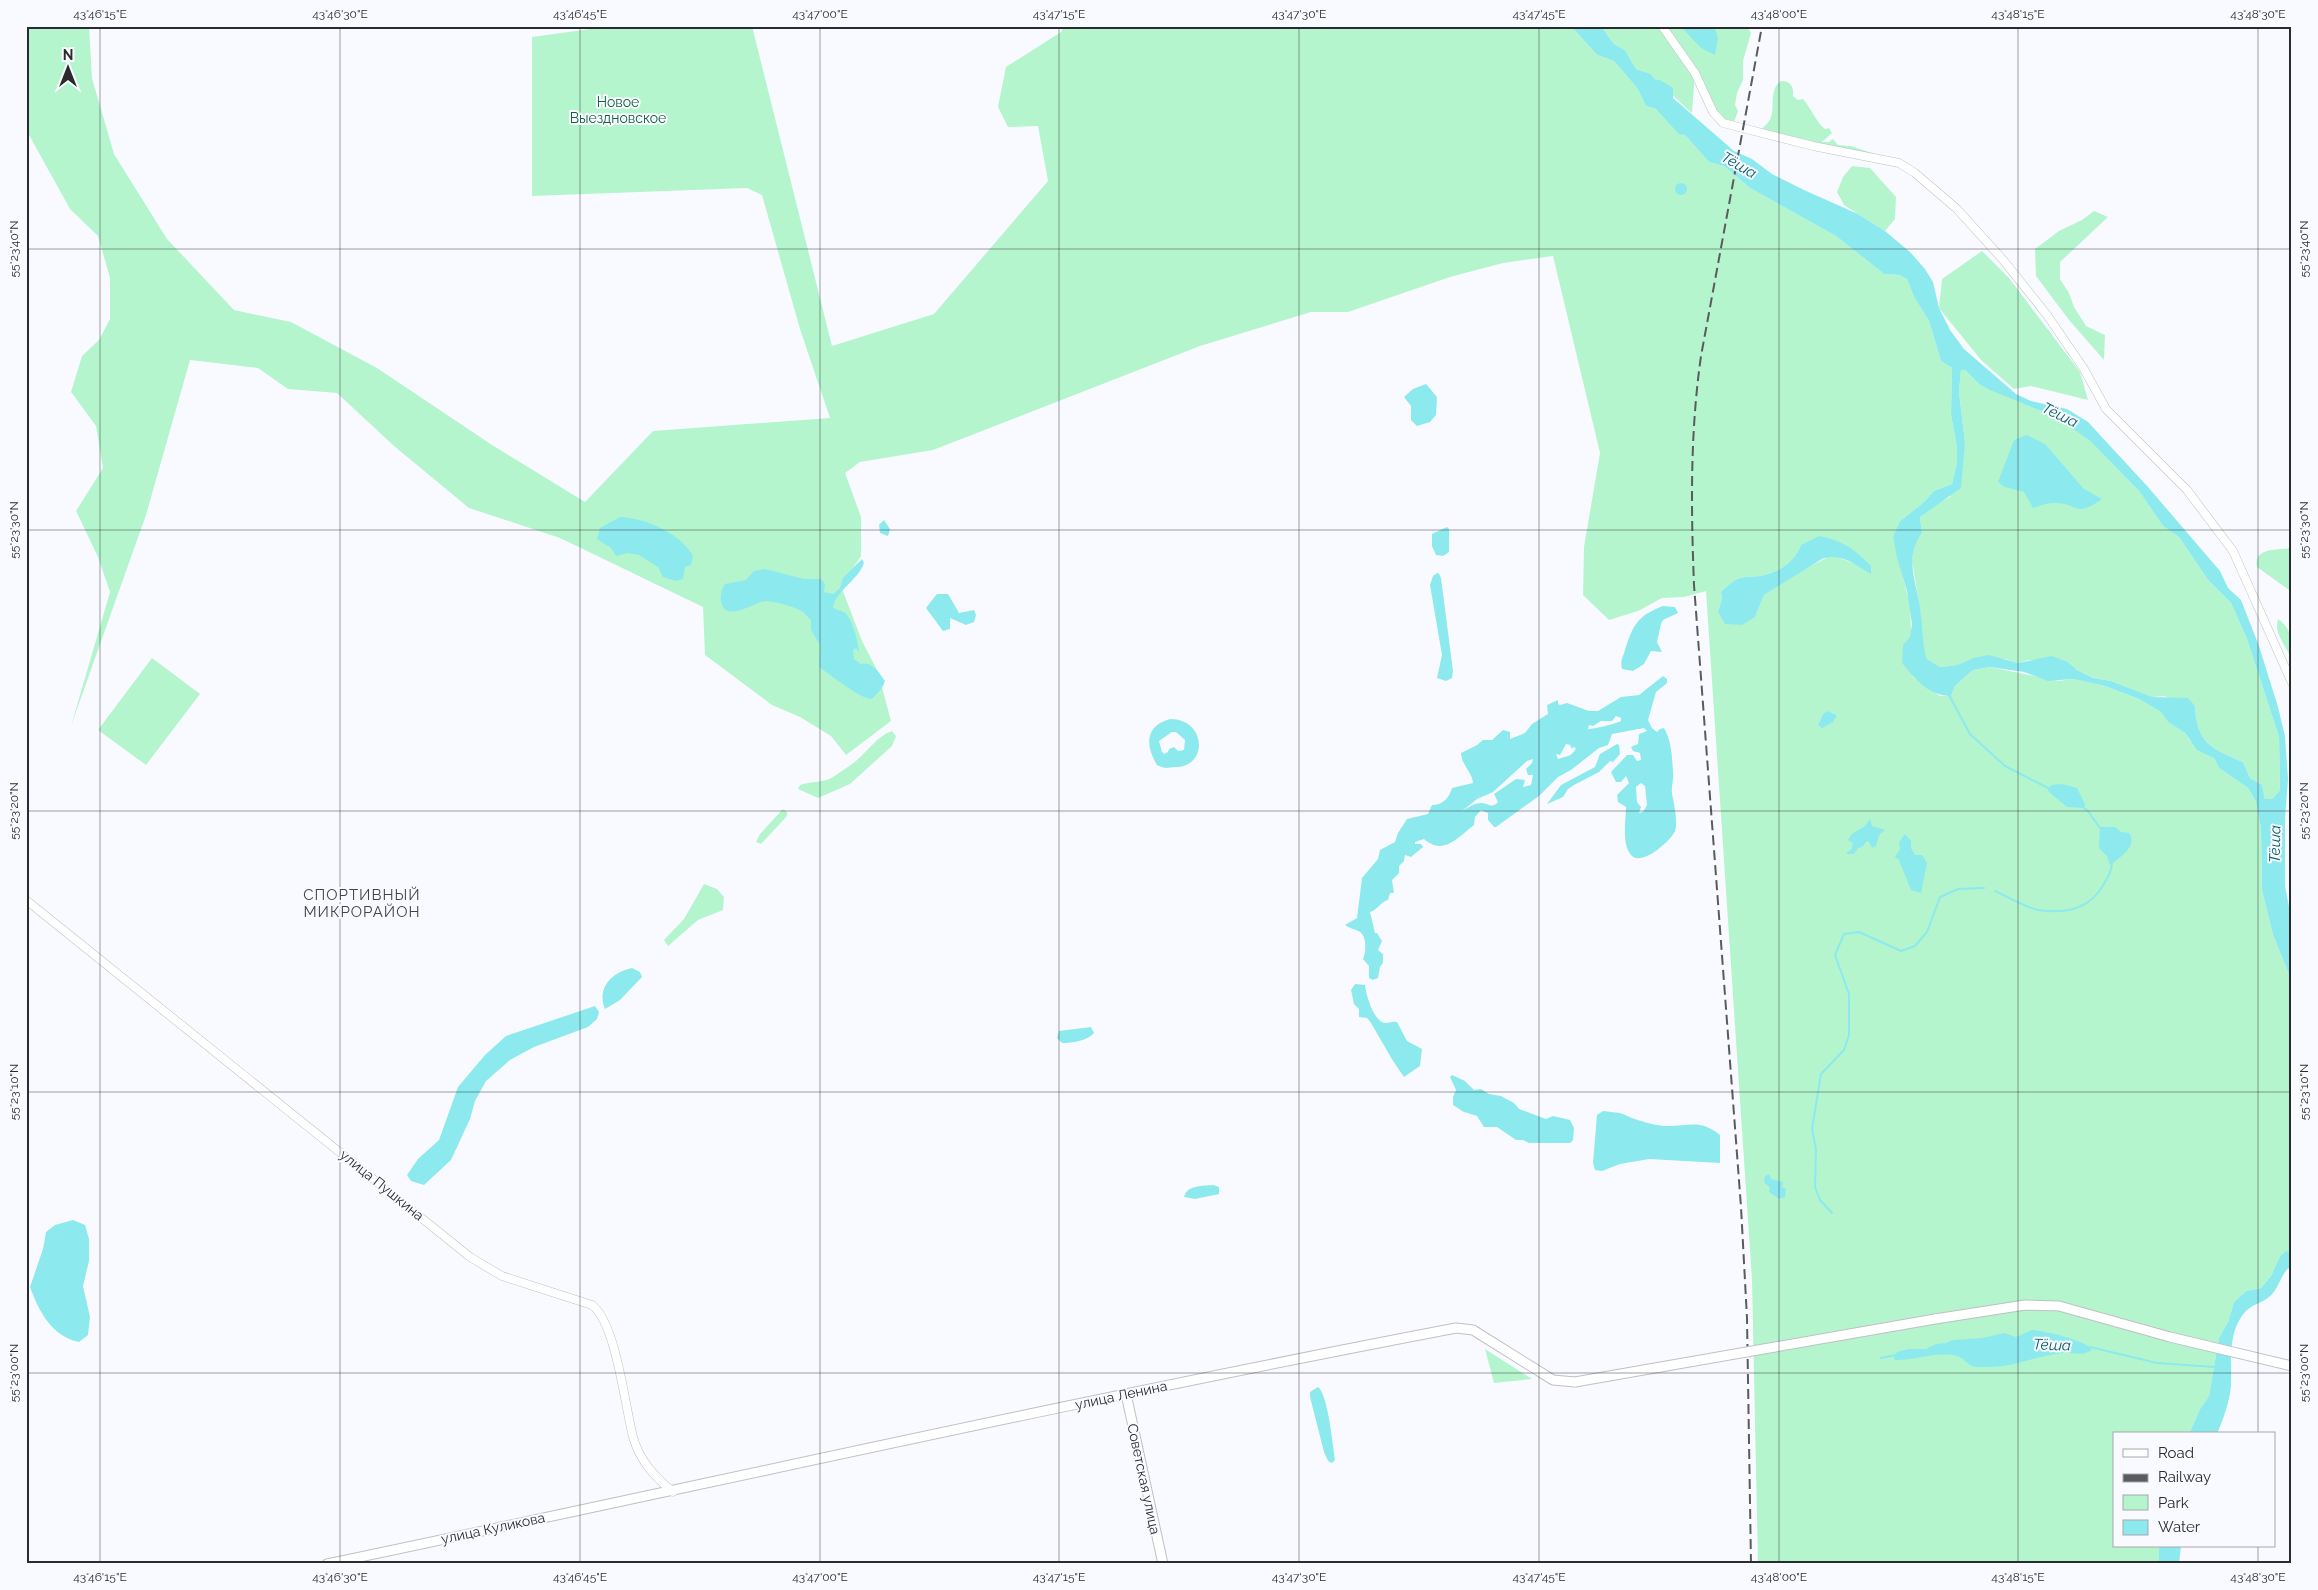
<svg xmlns="http://www.w3.org/2000/svg" width="2318" height="1590" font-family="Raleway,sans-serif">
<rect width="100%" height="100%" fill="#f9faff"/>
<g fill="#b5f5cd" fill-rule="evenodd">
<path d="M 26,26 L 89,26 L 92,78 L 114,154 L 167,239 L 234,310 L 291,322 L 377,368 L 492,445 L 585,502 L 653,431 L 830,418 L 800,329 L 762,195 L 747,188 L 532,196 L 532,37 L 612,26 L 752,26 L 832,346 L 934,314 L 1048,181 L 1038,126 L 1008,127 L 998,107 L 1006,67 L 1061,32 L 1064,26 L 1571,26 L 1597,55 L 1614,61 L 1637,88 L 1646,106 L 1656,109 L 1685,135 L 1709,162 L 1724,166 L 1750,188 L 1836,236 L 1884,274 L 1899,275 L 1907,279 L 1914,297 L 1929,321 L 1941,361 L 1952,368 L 1951,415 L 1957,447 L 1957,462 L 1952,484 L 1934,491 L 1924,502 L 1900,521 L 1893,536 L 1910,606 L 1913,677 L 1940,696 L 1951,696 L 1955,686 L 1973,670 L 1990,667 L 2058,681 L 2073,679 L 2105,686 L 2139,699 L 2161,712 L 2168,722 L 2185,733 L 2190,741 L 2214,758 L 2219,768 L 2248,788 L 2256,802 L 2261,829 L 2262,890 L 2273,935 L 2292,982 L 2292,1252 L 2286,1251 L 2280,1256 L 2271,1276 L 2261,1288 L 2246,1291 L 2234,1302 L 2228,1322 L 2219,1338 L 2209,1396 L 2200,1409 L 2189,1434 L 2114,1434 L 2114,1546 L 2159,1546 L 2159,1564 L 1758,1564 L 1752,1280 L 1706,591 L 1684,597 L 1662,598 L 1638,611 L 1609,620 L 1583,595 L 1584,547 L 1600,453 L 1553,256 L 1503,263 L 1450,277 L 1348,312 L 1311,312 L 1200,346 L 933,450 L 860,462 L 845,473 L 861,517 L 861,556 L 841,586 L 862,641 L 878,672 L 891,721 L 846,755 L 831,736 L 800,717 L 772,705 L 705,655 L 703,607 L 560,538 L 469,508 L 394,446 L 337,393 L 288,389 L 258,368 L 190,360 L 146,515 L 71,726 L 110,592 L 98,557 L 76,511 L 103,468 L 96,426 L 71,392 L 82,356 L 99,340 L 110,319 L 110,278 L 98,236 L 70,209 L 29,135 L 26,92 ZM 1801,545 L 1871,566 L 1855,564 L 1832,555 L 1797,573 L 1764,595 L 1755,617 L 1718,612 L 1722,598 L 1721,592 C 1726,587 1733,580 1740,578 C 1746,576 1754,577 1760,576 C 1779,573 1794,562 1801,545 ZM 1829,712 L 1837,715 L 1818,725 L 1823,714 Z"/>
<path d="M 1601,26 L 1662,26 L 1695,73 L 1692,113 C 1674,98 1658,76 1636,69 L 1625,50 L 1614,44 Z"/>
<polygon points="1666,26 1680,26 1695,41 1716,29 1714,26 1747,26 1751,33 1743,61 1743,80 1737,93 1735,105 1738,111 1734,122 1730,123 1718,113"/>
<path d="M 1781,81 C 1791,81 1794,87 1793,96 L 1798,100 L 1803,99 C 1811,108 1816,122 1825,129 L 1829,128 L 1832,133 L 1822,142 L 1829,142 L 1833,139 L 1838,145 L 1851,146 L 1887,158 L 1761,130 C 1764,126 1770,122 1771,117 C 1775,105 1769,89 1781,81 Z"/>
<polygon points="1852,166 1870,168 1896,197 1895,219 1885,231 1844,205 1837,192 1843,177"/>
<polygon points="2094,211 2108,217 2060,262 2060,279 2069,293 2074,307 2086,326 2105,335 2104,360 2069,320 2036,276 2035,249 2059,231 2082,220"/>
<polygon points="1982,251 2009,278 2080,372 2088,400 2031,386 2014,389 1981,360 1939,308 1942,279"/>
<path d="M 1961,370 L 1965,370 L 1979,384 L 2056,417 L 2090,441 L 2139,491 L 2163,526 L 2179,537 L 2208,580 L 2231,603 L 2247,639 L 2279,737 L 2280,790 L 2272,799 L 2265,799 L 2262,785 L 2250,778 L 2243,762 C 2210,748 2197,743 2195,706 L 2164,696 L 2153,697 L 2111,681 L 2095,678 L 2077,670 L 2068,662 L 2029,660 L 2018,663 L 2005,659 L 1973,658 L 1957,665 L 1940,667 L 1927,659 L 1920,631 L 1921,616 L 1912,561 L 1914,544 L 1922,533 L 1920,517 L 1931,507 L 1950,497 L 1965,442 L 1959,392 Z"/>
<path d="M 2292,548 L 2292,592 L 2257,567 C 2253,547 2278,550 2292,548 Z"/>
<path d="M 2278,619 C 2293,629 2292,644 2292,660 C 2287,647 2273,633 2278,619 Z"/>
<polygon points="152,658 200,694 146,765 98,730"/>
<path d="M 892,731 L 896,736 L 892,746 L 850,784 L 818,798 L 798,789 L 800,785 C 811,781 824,783 833,777 C 841,772 849,766 856,761 C 868,751 877,736 892,731 Z"/>
<polygon points="783,809 787,812 787,816 761,844 756,842 760,834"/>
<polygon points="704,884 717,889 724,897 723,910 698,920 668,946 664,940 684,919"/>
<polygon points="1485,1349 1532,1379 1494,1383"/>
</g>
<g fill="#8ceaef" fill-rule="evenodd">
<path d="M 1571,26 L 1601,26 L 1614,44 L 1625,50 L 1636,69 L 1650,74 L 1656,80 L 1660,80 L 1673,88 L 1673,98 L 1734,151 L 1752,159 L 1772,174 L 1804,190 L 1858,214 L 1885,231 L 1910,252 L 1925,269 L 1933,282 L 1939,308 L 1950,330 L 1964,349 L 2016,394 L 2031,401 L 2067,409 L 2088,422 L 2148,487 L 2220,571 L 2228,588 L 2241,600 L 2259,646 L 2278,707 L 2285,736 L 2288,779 L 2285,819 L 2285,886 L 2292,922 L 2292,982 L 2273,935 L 2262,890 L 2261,829 L 2256,802 L 2248,788 L 2219,768 L 2214,758 L 2197,750 L 2185,733 L 2168,722 L 2161,712 L 2139,699 L 2105,686 L 2073,679 L 2048,681 L 2024,672 L 1990,667 L 1973,670 L 1955,686 L 1951,696 C 1929,696 1915,679 1902,663 L 1903,645 L 1910,637 L 1912,624 L 1907,591 L 1897,558 L 1893,536 L 1900,521 L 1924,502 L 1934,491 L 1952,484 L 1957,462 L 1957,447 L 1951,415 L 1952,368 L 1941,361 L 1929,321 L 1914,297 L 1907,279 L 1899,275 L 1884,274 L 1836,236 L 1750,188 L 1724,166 L 1709,162 L 1685,135 L 1679,134 L 1656,109 L 1646,106 L 1637,88 L 1614,61 L 1597,55 ZM 1961,370 L 1965,370 L 1979,384 L 1990,390 L 2056,417 L 2090,441 L 2139,491 L 2163,526 L 2179,537 L 2208,580 L 2231,603 L 2247,639 L 2279,737 L 2280,790 L 2272,799 L 2265,799 L 2262,785 L 2250,778 L 2243,762 C 2210,748 2197,743 2195,706 L 2188,698 L 2153,697 L 2111,681 L 2094,678 L 2077,670 L 2068,662 L 2052,656 L 2018,663 L 1989,655 L 1973,658 L 1957,665 L 1940,667 L 1927,659 C 1922,641 1923,633 1921,616 C 1919,586 1902,560 1922,533 L 1920,517 L 1961,488 L 1965,442 L 1959,392 Z"/>
<polygon points="1680,26 1714,26 1718,38 1715,55 1701,48"/>
<circle cx="1681" cy="189" r="6"/>
<polygon points="1426,384 1437,397 1436,415 1430,422 1417,426 1411,420 1411,406 1404,397 1413,389"/>
<path d="M 2027,435 L 2045,444 L 2084,489 L 2102,499 C 2074,519 2078,502 2053,503 C 2047,503 2039,506 2033,508 L 2024,492 L 2005,487 L 1998,482 L 2014,440 Z"/>
<path d="M 620,517 C 645,518 680,533 693,556 L 691,565 L 685,567 L 683,579 L 676,581 L 663,577 L 658,567 L 639,555 L 627,553 L 616,556 L 611,548 L 597,539 L 600,528 Z"/>
<polygon points="884,520 890,529 888,536 880,533 879,525"/>
<polygon points="1447,527 1449,529 1449,552 1443,556 1436,555 1432,546 1432,534"/>
<path d="M 1819,536 C 1844,541 1854,549 1871,566 L 1871,574 C 1855,565 1841,552 1822,559 L 1764,595 L 1755,617 L 1742,625 L 1725,624 L 1718,612 L 1722,598 L 1721,592 C 1726,587 1733,580 1740,578 C 1746,576 1754,577 1760,576 C 1779,573 1794,562 1801,545 Z"/>
<path d="M 862,559 L 864,563 C 858,580 837,590 833,607 C 837,611 840,610 844,612 C 853,619 858,642 859,653 L 856,648 L 853,650 L 854,659 L 861,664 C 873,661 879,673 885,681 L 882,688 L 872,699 C 860,699 831,675 819,667 L 820,645 L 811,630 L 811,620 C 808,618 806,614 803,612 C 794,606 777,602 766,601 C 755,601 726,624 721,602 C 720,596 721,590 725,584 L 746,580 L 754,571 L 765,569 L 804,579 L 821,579 L 825,584 L 824,592 L 833,594 L 840,588 L 843,578 Z"/>
<polygon points="1437,573 1439,574 1441,578 1453,671 1452,678 1446,681 1437,678 1442,655 1430,585 1433,576"/>
<polygon points="937,594 948,594 959,613 974,610 976,615 974,622 966,625 950,618 950,629 943,631 926,608"/>
<path d="M 1663,606 L 1675,607 L 1678,613 L 1663,620 L 1661,624 L 1657,642 L 1662,652 L 1651,651 L 1644,664 L 1633,671 L 1622,669 C 1620,660 1623,657 1625,650 C 1633,625 1637,616 1663,606 Z"/>
<path d="M 1663,676 L 1667,679 L 1667,683 L 1656,692 L 1648,720 L 1652,728 L 1657,732 L 1660,729 L 1664,728 C 1672,742 1672,757 1673,772 C 1674,779 1671,787 1672,794 C 1674,803 1678,823 1675,831 C 1671,841 1642,866 1632,856 C 1621,845 1626,820 1626,807 L 1618,802 L 1617,795 L 1629,783 L 1626,776 L 1621,782 L 1616,782 L 1611,772 L 1627,755 L 1633,755 L 1637,761 L 1641,760 L 1640,753 L 1633,751 L 1631,747 L 1638,744 L 1639,734 L 1647,731 L 1644,728 L 1612,734 L 1608,745 L 1599,748 L 1571,770 L 1558,777 L 1539,796 L 1496,827 L 1494,827 L 1488,820 L 1488,813 L 1481,810 L 1475,817 L 1474,825 C 1457,838 1443,856 1424,839 L 1415,842 L 1415,844 L 1421,844 L 1423,847 L 1411,857 L 1405,855 L 1404,861 L 1399,866 L 1399,873 L 1392,880 L 1394,893 L 1390,893 L 1388,900 C 1380,902 1378,910 1370,912 L 1375,933 L 1377,933 L 1382,941 L 1378,950 L 1383,954 L 1383,963 L 1380,967 L 1378,978 L 1373,980 L 1369,978 L 1369,966 L 1363,959 C 1366,953 1367,937 1360,932 C 1356,929 1350,929 1345,925 L 1357,918 L 1362,878 L 1378,859 L 1380,850 L 1395,842 L 1398,833 L 1407,819 L 1428,814 L 1432,805 C 1443,805 1449,798 1452,788 L 1473,783 C 1472,772 1462,766 1461,753 L 1477,745 L 1483,740 L 1492,740 L 1503,730 L 1510,732 L 1510,739 L 1525,733 L 1532,724 L 1548,714 L 1547,705 L 1558,700 L 1558,704 L 1560,705 L 1567,703 L 1589,711 L 1598,711 L 1621,697 L 1639,695 ZM 1616,716 L 1621,718 L 1621,721 C 1615,724 1594,729 1588,729 L 1589,725 L 1593,726 L 1601,721 L 1612,721 ZM 1566,744 L 1570,745 L 1572,749 L 1573,747 L 1576,748 C 1572,757 1566,756 1558,759 L 1556,754 L 1560,755 ZM 1533,759 L 1532,763 L 1526,769 L 1528,775 L 1533,775 L 1531,785 L 1523,787 L 1525,780 L 1516,779 L 1494,794 L 1498,802 C 1491,810 1488,802 1480,803 C 1473,804 1467,808 1461,812 L 1477,799 L 1493,792 L 1527,761 ZM 1641,783 L 1645,786 L 1647,805 L 1643,812 L 1639,813 L 1641,807 L 1637,802 L 1636,787 Z"/>
<polygon points="1827,711 1837,715 1833,722 1822,728 1818,725 1823,714"/>
<path d="M 1170,719 C 1207,719 1208,767 1176,767 C 1167,767 1167,770 1157,765 C 1145,745 1145,726 1170,719 ZM 1172,732 L 1176,732 L 1185,740 L 1184,750 L 1178,751 L 1174,747 L 1169,749 L 1168,752 L 1164,754 L 1162,752 L 1159,741 Z"/>
<polygon points="1617,744 1619,745 1620,754 1613,762 1610,761 1599,772 1574,785 1568,789 1563,797 1547,804 1561,785 1595,767 1600,754"/>
<polygon points="2062,784 2077,788 2085,804 2084,808 2067,807 2048,791 2051,785"/>
<path d="M 1870,819 L 1872,826 L 1885,830 L 1879,835 L 1876,846 L 1872,848 L 1869,842 L 1867,841 L 1862,847 L 1858,848 L 1854,854 L 1847,854 L 1847,852 L 1851,850 L 1853,843 L 1848,840 C 1852,831 1858,831 1865,826 C 1867,824 1868,821 1870,819 Z"/>
<path d="M 2100,827 L 2115,827 L 2121,832 L 2129,833 C 2139,846 2118,859 2110,865 L 2107,856 L 2099,848 Z"/>
<polygon points="1905,834 1911,841 1911,848 1915,855 1922,855 1927,863 1921,893 1911,890 1899,860 1895,857 1900,849 1899,842"/>
<path d="M 632,968 L 640,972 L 642,977 L 620,1000 L 605,1009 C 596,988 612,972 632,968 Z"/>
<path d="M 1355,984 L 1365,985 C 1366,994 1373,1021 1385,1023 C 1389,1023 1393,1021 1397,1022 L 1407,1041 L 1422,1049 L 1420,1066 L 1404,1077 L 1393,1061 L 1371,1023 L 1367,1018 L 1359,1017 L 1359,1009 L 1354,1004 L 1351,990 Z"/>
<polygon points="595,1006 599,1012 597,1019 588,1027 534,1047 510,1060 486,1081 475,1101 470,1119 451,1160 424,1185 411,1181 407,1175 418,1159 439,1140 458,1087 485,1055 506,1036"/>
<path d="M 1091,1027 L 1094,1033 C 1087,1041 1072,1043 1062,1043 L 1057,1038 L 1059,1031 Z"/>
<polygon points="1452,1075 1465,1081 1474,1090 1481,1089 1489,1094 1501,1096 1514,1103 1519,1109 1546,1119 1553,1116 1570,1120 1574,1128 1573,1140 1570,1143 1529,1143 1523,1140 1516,1140 1497,1127 1484,1127 1477,1116 1464,1112 1453,1105 1453,1097 1456,1090 1450,1077"/>
<path d="M 1603,1111 C 1609,1112 1617,1112 1623,1114 C 1636,1120 1649,1124 1664,1126 C 1688,1127 1699,1118 1720,1135 L 1720,1163 L 1649,1159 L 1620,1164 L 1602,1171 L 1595,1170 L 1593,1163 L 1597,1115 Z"/>
<polygon points="1769,1174 1771,1179 1783,1182 1782,1187 1786,1189 1785,1197 1779,1199 1769,1192 1770,1188 1764,1182 1765,1176"/>
<path d="M 1213,1185 L 1219,1187 L 1219,1194 L 1195,1199 L 1184,1197 C 1187,1185 1202,1186 1213,1185 Z"/>
<path d="M 73,1220 L 85,1225 L 89,1239 L 89,1261 L 83,1286 L 90,1317 L 88,1335 L 79,1342 C 51,1336 39,1311 30,1287 L 43,1249 L 46,1232 L 55,1225 Z"/>
<path d="M 2286,1251 L 2292,1252 L 2292,1266 C 2280,1272 2280,1289 2269,1297 C 2262,1303 2253,1304 2246,1311 C 2227,1332 2232,1360 2231,1385 C 2230,1401 2223,1420 2217,1434 L 2189,1434 L 2200,1409 L 2209,1396 L 2219,1338 L 2228,1322 L 2234,1302 L 2246,1291 L 2261,1288 L 2271,1276 L 2280,1256 Z"/>
<path d="M 2032,1330 C 2045,1331 2086,1340 2092,1350 C 2082,1357 2073,1352 2062,1353 C 2047,1355 2033,1359 2018,1363 C 2005,1367 1990,1367 1976,1367 C 1969,1367 1964,1358 1957,1356 C 1937,1351 1915,1361 1895,1360 L 1894,1358 L 1897,1352 L 1908,1349 L 1926,1349 L 1936,1344 L 1946,1343 L 1953,1340 L 1982,1338 L 2004,1333 L 2016,1337 Z"/>
<path d="M 1318,1387 C 1328,1394 1333,1447 1335,1460 L 1332,1463 L 1328,1461 L 1324,1452 L 1310,1397 L 1310,1392 Z"/>
<polygon points="2159,1546 2181,1546 2179,1564 2159,1564"/>
</g>
<g fill="none" stroke-linecap="round" stroke-linejoin="round">
<g stroke="#8ceaef" stroke-width="2">
<polyline points="1949,695 1970,734 2005,766 2050,789"/>
<polyline points="2083,807 2088,811 2100,828"/>
<path d="M 1995,891 C 2008,897 2024,907 2038,910 C 2064,914 2088,910 2102,887 C 2107,878 2112,872 2112,862"/>
<polyline points="1832,1213 1820,1200 1815,1187 1816,1149 1812,1129 1821,1074 1844,1050 1849,1035 1849,994 1835,955 1844,934 1859,932 1901,951 1915,946 1927,932 1940,897 1958,889 1984,888"/>
<polyline points="2090,1347 2157,1363 2215,1367"/>
<polyline points="1881,1358 1896,1355"/>
</g>
<g stroke="#bfc0c5" stroke-width="9">
<g id="tertiary">
<polyline points="1662,26 1695,73 1713,112 1723,123 1813,146 1899,163 1915,173 1957,209 2004,261 2047,315 2084,369 2106,409 2187,490 2233,551 2292,683"/>
<path d="M 26,900 L 470,1257 L 502,1276 L 592,1305 C 616,1323 625,1406 633,1437 C 640,1461 654,1476 673,1492"/>
</g>
</g>
<g stroke="#bfc0c5" stroke-width="11">
<polyline id="secondary" points="1126,1394 1163,1564"/>
</g>
<g stroke="#bfc0c5" stroke-width="11">
<g id="primary">
<polyline points="1935,1319 2025,1305 2059,1306 2170,1337 2292,1366"/>
<path d="M 327,1564 C 704,1485 1078,1400 1456,1328 L 1473,1330 L 1553,1380 L 1575,1382"/>
</g>
</g>
<use href="#tertiary" stroke="#fff" stroke-width="8"/>
<use href="#secondary" stroke="#fff" stroke-width="9"/>
<use href="#primary" stroke="#fff" stroke-width="9"/>
<path stroke="#5a5b5e" stroke-width="2" stroke-dasharray="10 5" stroke-linecap="butt" d="M 1751,1564 L 1747,1318 L 1741,1207 L 1694,585 C 1691,508 1690,433 1701,356 L 1762,26"/>
<g stroke="#bfc0c5" stroke-width="11" stroke-linecap="butt">
<polyline id="primary-bridge" points="1575,1382 1935,1319"/>
</g>
<use href="#primary-bridge" stroke="#fff" stroke-width="9"/>
</g>
<path fill="none" stroke="#2a2b2d" stroke-width="1" stroke-opacity="0.45" d="M 100,26 L 100,1564M 340,26 L 340,1564M 580,26 L 580,1564M 820,26 L 820,1564M 1059,26 L 1059,1564M 1299,26 L 1299,1564M 1539,26 L 1539,1564M 1779,26 L 1779,1564M 2018,26 L 2018,1564M 2258,26 L 2258,1434M 26,249 L 2292,249M 26,530 L 2292,530M 26,811 L 2292,811M 26,1092 L 2292,1092M 26,1373 L 2292,1373M 2258,1546 L 2258,1564"/>
<g text-anchor="middle" dominant-baseline="central" stroke-width="4" stroke-linejoin="round" paint-order="stroke">
<g font-size="14" fill="#15623c" stroke="#f9faff">
<text x="618" y="102">Новое<tspan x="618" dy="16">Выездновское</tspan></text>
</g>
<g font-size="14" fill="#2a2b2d" stroke="#f9faff">
<text transform="translate(382 1185) rotate(39)">улица Пушкина</text>
<text transform="translate(1121 1395) rotate(-12)">улица Ленина</text>
<text transform="translate(1144 1479) rotate(78)">Советская улица</text>
<text transform="translate(493 1528) rotate(-12)">улица Куликова</text>
</g>
<g font-size="15" font-style="italic" fill="#085e62" stroke="#f9faff">
<text transform="translate(1739 165) rotate(30)">Тёша</text>
<text transform="translate(2060 415) rotate(26)">Тёша</text>
<text transform="translate(2275 844) rotate(-89)">Тёша</text>
<text transform="translate(2052 1345) rotate(2)">Тёша</text>
</g>
<g font-size="15" letter-spacing="1" fill="#424347" stroke="#f9faff">
<text x="362" y="895">СПОРТИВНЫЙ<tspan x="362" dy="17">МИКРОРАЙОН</tspan></text>
</g>
</g>
<rect width="2318" height="1590" fill="none" stroke="#f9faff" stroke-width="55"/>
<rect x="2113" y="1432" width="162" height="115" fill="#f9faff" stroke="#a6a7ab"/>
<rect x="2123" y="1449" width="25" height="8" fill="#ffffff" stroke="#a6a7ab"/>
<text x="2158" y="1458" font-size="15" fill="#2a2b2d">Road</text>
<rect x="2123" y="1474" width="25" height="8" fill="#5a5b5e" stroke="#a6a7ab"/>
<text x="2158" y="1482" font-size="15" fill="#2a2b2d">Railway</text>
<rect x="2123" y="1495" width="25" height="15" fill="#b5f5cd" stroke="#a6a7ab"/>
<text x="2158" y="1508" font-size="15" fill="#2a2b2d">Park</text>
<rect x="2123" y="1520" width="25" height="15" fill="#8ceaef" stroke="#a6a7ab"/>
<text x="2158" y="1532" font-size="15" fill="#2a2b2d">Water</text>
<g transform="translate(68 68)" stroke="#f9faff" stroke-width="4" paint-order="stroke">
<path d="M0-4L9 19L0 12L-9 19Z" fill="#2a2b2d"/>
<text y="-8" font-size="14" font-weight="bold" text-anchor="middle" fill="#2a2b2d">N</text>
</g>
<rect x="28" y="28" width="2262" height="1534" fill="none" stroke="#2a2b2d" stroke-width="2"/>
<g font-size="12" text-anchor="middle" fill="#2a2b2d">
<text x="100" y="18">43°46'15"E</text>
<text x="340" y="18">43°46'30"E</text>
<text x="580" y="18">43°46'45"E</text>
<text x="820" y="18">43°47'00"E</text>
<text x="1059" y="18">43°47'15"E</text>
<text x="1299" y="18">43°47'30"E</text>
<text x="1539" y="18">43°47'45"E</text>
<text x="1779" y="18">43°48'00"E</text>
<text x="2018" y="18">43°48'15"E</text>
<text x="2258" y="18">43°48'30"E</text>
<text transform="translate(14 249) rotate(-90)" y="4">55°23'40"N</text>
<text transform="translate(2304 249) rotate(-90)" y="4">55°23'40"N</text>
<text transform="translate(14 530) rotate(-90)" y="4">55°23'30"N</text>
<text transform="translate(2304 530) rotate(-90)" y="4">55°23'30"N</text>
<text transform="translate(14 811) rotate(-90)" y="4">55°23'20"N</text>
<text transform="translate(2304 811) rotate(-90)" y="4">55°23'20"N</text>
<text transform="translate(14 1092) rotate(-90)" y="4">55°23'10"N</text>
<text transform="translate(2304 1092) rotate(-90)" y="4">55°23'10"N</text>
<text transform="translate(14 1373) rotate(-90)" y="4">55°23'00"N</text>
<text transform="translate(2304 1373) rotate(-90)" y="4">55°23'00"N</text>
<text x="100" y="1581">43°46'15"E</text>
<text x="340" y="1581">43°46'30"E</text>
<text x="580" y="1581">43°46'45"E</text>
<text x="820" y="1581">43°47'00"E</text>
<text x="1059" y="1581">43°47'15"E</text>
<text x="1299" y="1581">43°47'30"E</text>
<text x="1539" y="1581">43°47'45"E</text>
<text x="1779" y="1581">43°48'00"E</text>
<text x="2018" y="1581">43°48'15"E</text>
<text x="2258" y="1581">43°48'30"E</text>
</g>
</svg>
